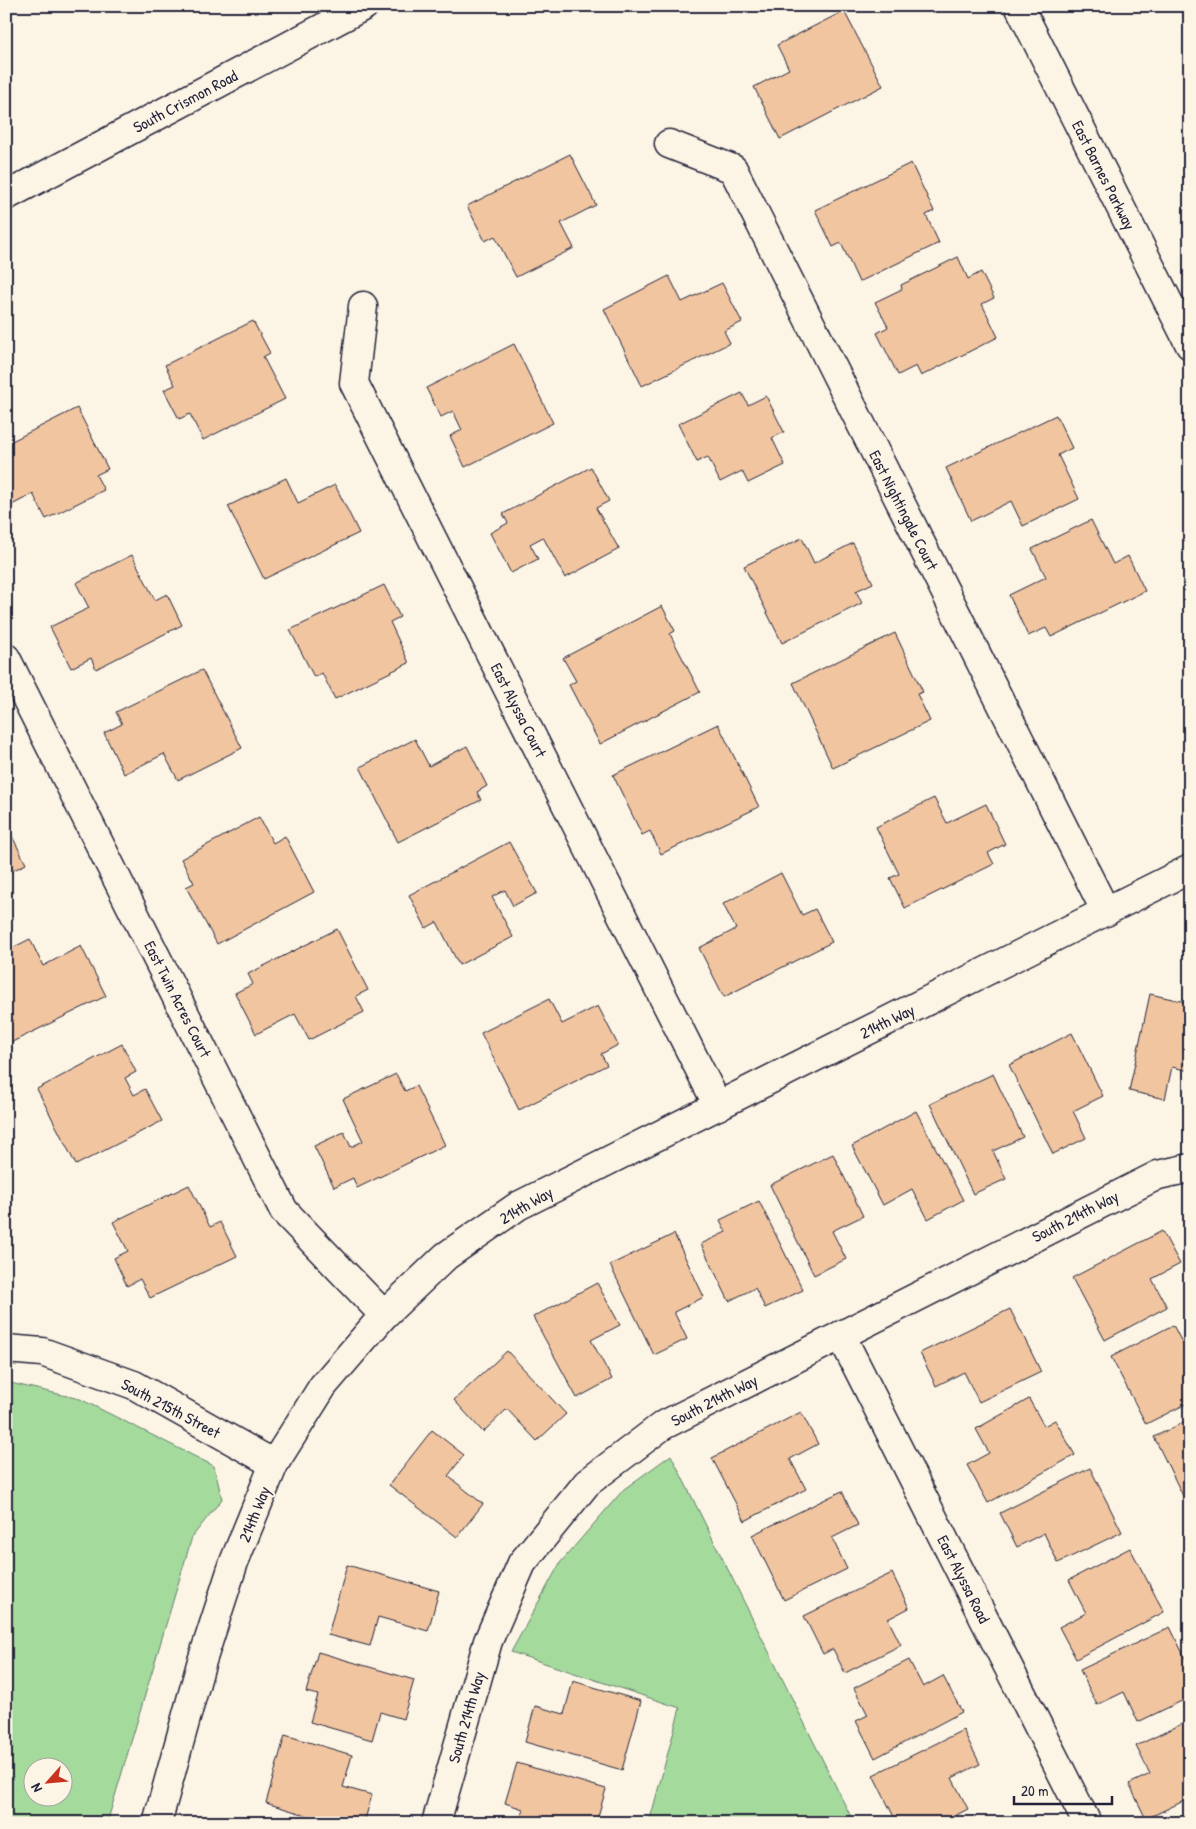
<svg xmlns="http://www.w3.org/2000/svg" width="1196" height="1829" font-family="'Patrick Hand',sans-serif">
<rect width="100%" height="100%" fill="#fcf5e5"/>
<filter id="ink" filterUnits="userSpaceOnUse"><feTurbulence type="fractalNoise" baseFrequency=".02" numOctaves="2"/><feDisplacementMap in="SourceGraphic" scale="10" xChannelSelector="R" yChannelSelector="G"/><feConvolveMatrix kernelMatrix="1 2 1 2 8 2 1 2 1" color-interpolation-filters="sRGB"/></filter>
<g filter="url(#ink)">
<g fill="#a5da9d" stroke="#647e6c" fill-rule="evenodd">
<path d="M 6,1382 L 80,1399 L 214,1466 L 222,1499 L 192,1537 L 107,1823 L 6,1823 ZM 32,1766 L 62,1766 L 62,1796 L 32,1796 Z"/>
<polygon points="671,1455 854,1823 649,1823 680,1708 511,1652 560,1563 624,1489"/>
</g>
<g fill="#f1c5a0" stroke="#22223b">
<polygon points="844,11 883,86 780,139 754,87 789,69 777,45"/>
<polygon points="570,154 596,205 561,223 574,248 516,277 495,236 485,241 467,206"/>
<polygon points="911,163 934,211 926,215 939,243 859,282 841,243 833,247 815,210"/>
<polygon points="958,257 968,279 981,272 994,298 982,304 998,337 921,376 916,366 898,375 877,333 888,327 875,302 902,289 901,285"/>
<polygon points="669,276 682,302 722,283 742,322 724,331 730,343 642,386 604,309"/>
<polygon points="253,321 270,353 263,357 285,399 203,440 190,414 179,419 164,390 175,385 165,365"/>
<polygon points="514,344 553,423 465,467 450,436 462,430 453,411 441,417 426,388"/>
<polygon points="742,393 748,405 766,396 784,432 772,438 785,465 748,483 742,471 720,482 708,457 697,462 678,424"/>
<polygon points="77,408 108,469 96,475 104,490 46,519 33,494 6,508 6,444"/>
<polygon points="1056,415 1072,448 1058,455 1079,499 1023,526 1011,501 971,521 946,468"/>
<polygon points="591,467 609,501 596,508 619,549 565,578 543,537 530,544 538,559 511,573 490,533 508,523 503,514"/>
<polygon points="286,478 298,503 335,485 359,533 264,579 228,506"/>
<polygon points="1091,520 1113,564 1128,556 1145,591 1051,637 1046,628 1028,636 1009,595 1046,577 1032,549"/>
<polygon points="802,538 814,563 853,543 873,583 856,591 862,603 782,643 744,566"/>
<polygon points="132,555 155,600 167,594 182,625 96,669 91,658 71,668 50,627 89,608 76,583"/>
<polygon points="384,585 400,617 390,622 409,663 335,699 322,673 314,677 290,630"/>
<polygon points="662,606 675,631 670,634 700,692 600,744 569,685 576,681 563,658"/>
<polygon points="895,633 923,692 917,694 930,721 833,768 793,683"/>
<polygon points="202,670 242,748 178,780 164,754 124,774 104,733 122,724 116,712"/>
<polygon points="718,724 759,807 661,854 650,831 642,835 613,775"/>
<polygon points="415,739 429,766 467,746 487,786 477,792 481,800 398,842 360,767"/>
<polygon points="934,798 947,823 986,804 1005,844 988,853 994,864 905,908 890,878 899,874 876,827"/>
<polygon points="6,803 12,814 6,816"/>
<polygon points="259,817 273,843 285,836 314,892 217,944 186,887 194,883 181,859"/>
<polygon points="10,832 26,864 6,874 6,834"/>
<polygon points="509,842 537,893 513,906 505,890 492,897 513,937 459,965 437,922 426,928 409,895"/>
<polygon points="781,873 802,915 815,909 832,942 724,997 699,948 736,929 723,904"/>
<polygon points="337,929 368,990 356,996 364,1012 309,1040 295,1014 256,1034 235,993 253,984 248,974"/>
<polygon points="30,939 43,966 81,946 106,996 6,1045 6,951"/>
<polygon points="1150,994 1190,1003 1190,1071 1172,1067 1165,1099 1129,1091"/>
<polygon points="549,999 562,1024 598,1006 618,1045 601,1054 607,1065 519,1110 481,1033"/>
<polygon points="1072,1033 1103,1096 1073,1111 1086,1138 1053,1154 1009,1065"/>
<polygon points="122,1044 136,1072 125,1078 134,1095 145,1089 162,1121 76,1165 37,1089"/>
<polygon points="396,1074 405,1091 416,1086 445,1145 357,1188 353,1178 334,1187 314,1146 344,1132 351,1147 363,1141 343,1099"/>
<polygon points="993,1074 1023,1137 993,1151 1006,1179 973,1194 930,1104"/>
<polygon points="916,1111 963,1200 928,1219 912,1189 883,1205 852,1146"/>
<polygon points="833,1154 863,1216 832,1231 846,1259 814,1275 770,1185"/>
<polygon points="189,1185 210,1227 220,1222 237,1256 150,1298 140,1279 127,1286 114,1258 128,1251 113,1222"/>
<polygon points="759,1201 803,1290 765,1308 755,1288 729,1301 701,1244 726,1232 720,1220"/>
<polygon points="1162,1231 1180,1264 1152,1279 1167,1307 1105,1340 1072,1278"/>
<polygon points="674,1234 704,1297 674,1312 687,1339 654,1355 610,1265"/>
<polygon points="597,1283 620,1325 591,1340 612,1379 577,1398 533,1317"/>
<polygon points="1010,1309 1041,1372 979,1402 964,1372 936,1386 920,1353"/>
<polygon points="1173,1325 1190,1358 1190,1402 1146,1424 1111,1357"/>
<polygon points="507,1351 566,1414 537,1441 507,1409 483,1432 454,1400"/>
<polygon points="1029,1399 1044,1426 1055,1420 1075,1455 988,1503 967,1465 989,1453 976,1429"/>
<polygon points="801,1412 818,1444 790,1459 806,1489 745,1521 712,1458"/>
<polygon points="1190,1419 1190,1498 1185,1500 1154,1437"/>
<polygon points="432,1430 464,1455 448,1476 483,1504 457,1537 389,1485"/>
<polygon points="1090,1468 1122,1532 1058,1563 1044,1533 1017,1547 1000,1513"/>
<polygon points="842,1491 858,1525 832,1538 847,1569 784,1600 752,1535"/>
<polygon points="1130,1548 1164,1612 1076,1659 1059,1627 1086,1613 1069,1580"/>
<polygon points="347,1565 439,1591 428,1631 378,1617 370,1646 328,1635"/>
<polygon points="892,1573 909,1608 888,1619 901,1645 845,1673 833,1649 823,1654 804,1616"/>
<polygon points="1170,1627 1190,1668 1190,1697 1138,1722 1124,1692 1097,1705 1080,1670"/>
<polygon points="318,1652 414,1680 403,1719 380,1712 372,1740 310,1722 318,1695 306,1692"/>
<polygon points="909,1660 923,1687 943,1676 962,1712 875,1758 856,1721 868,1715 854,1688"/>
<polygon points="573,1681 641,1701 622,1770 525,1742 535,1706 564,1714"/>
<polygon points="1190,1720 1190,1798 1146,1819 1129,1784 1150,1774 1136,1746"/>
<polygon points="963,1730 980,1764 952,1778 968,1809 941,1823 897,1823 873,1775"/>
<polygon points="285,1735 352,1755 343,1787 372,1795 364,1823 332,1823 266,1803"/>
<polygon points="517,1763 606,1789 596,1823 519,1823 523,1809 505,1803"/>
<polygon points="261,1816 286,1823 259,1823"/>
</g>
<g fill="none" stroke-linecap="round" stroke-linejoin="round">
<g stroke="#22223b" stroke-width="31">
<g id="street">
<polyline points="1019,6 1190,345"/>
<polyline points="669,144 733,169 1106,912"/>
<polyline points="363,306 354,383 718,1106"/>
<polyline points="6,658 284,1211 384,1315"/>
<polyline points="841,1335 1087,1823"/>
<polyline points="6,1349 42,1352 134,1385 274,1464"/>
<polyline points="157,1823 201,1664 234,1562 274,1464 323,1386 384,1315 446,1256 518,1206 1190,869"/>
<polyline points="436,1823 488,1641 522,1563 587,1483 662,1426 1158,1175 1190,1168"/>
</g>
</g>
<g stroke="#22223b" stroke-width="31">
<polyline id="secondary" points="6,196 364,6"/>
</g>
<use href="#street" stroke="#fcf5e5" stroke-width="28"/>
<use href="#secondary" stroke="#fcf5e5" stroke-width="28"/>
</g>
</g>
<g text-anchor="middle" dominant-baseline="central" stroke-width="4" stroke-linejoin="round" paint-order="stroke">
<g font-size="16" fill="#22223b" stroke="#fcf5e5">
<text transform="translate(185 101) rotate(-28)">South Crismon Road</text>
<text transform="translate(1104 175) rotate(63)">East Barnes Parkway</text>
<text transform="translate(904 510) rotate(63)">East Nightingale Court</text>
<text transform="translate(519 710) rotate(63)">East Alyssa Court</text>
<text transform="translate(178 999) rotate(63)">East Twin Acres Court</text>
<text transform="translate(887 1021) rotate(-26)">214th Way</text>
<text transform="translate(526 1205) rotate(-30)">214th Way</text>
<text transform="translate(1075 1216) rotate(-27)">South 214th Way</text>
<text transform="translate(714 1400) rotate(-27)">South 214th Way</text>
<text transform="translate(171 1408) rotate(28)">South 215th Street</text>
<text transform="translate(254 1514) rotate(-68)">214th Way</text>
<text transform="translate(964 1579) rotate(63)">East Alyssa Road</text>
<text transform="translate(466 1717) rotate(-74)">South 214th Way</text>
</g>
</g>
<rect width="1196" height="1829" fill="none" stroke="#fcf5e5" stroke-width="25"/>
<rect x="12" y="12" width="1171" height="1804" fill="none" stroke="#22223b" stroke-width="2" filter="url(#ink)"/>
<g transform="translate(48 1782) rotate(243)"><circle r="24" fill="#fcf5e5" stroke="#a5a1a1"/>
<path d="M0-4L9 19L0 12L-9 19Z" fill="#c8321e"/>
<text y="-8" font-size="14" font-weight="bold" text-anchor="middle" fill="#22223b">N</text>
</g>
<path d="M1014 1796v8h98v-8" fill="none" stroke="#22223b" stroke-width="2.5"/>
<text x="1021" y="1796" font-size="15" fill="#22223b" stroke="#fcf5e5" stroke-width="4" paint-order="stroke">20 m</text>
</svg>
